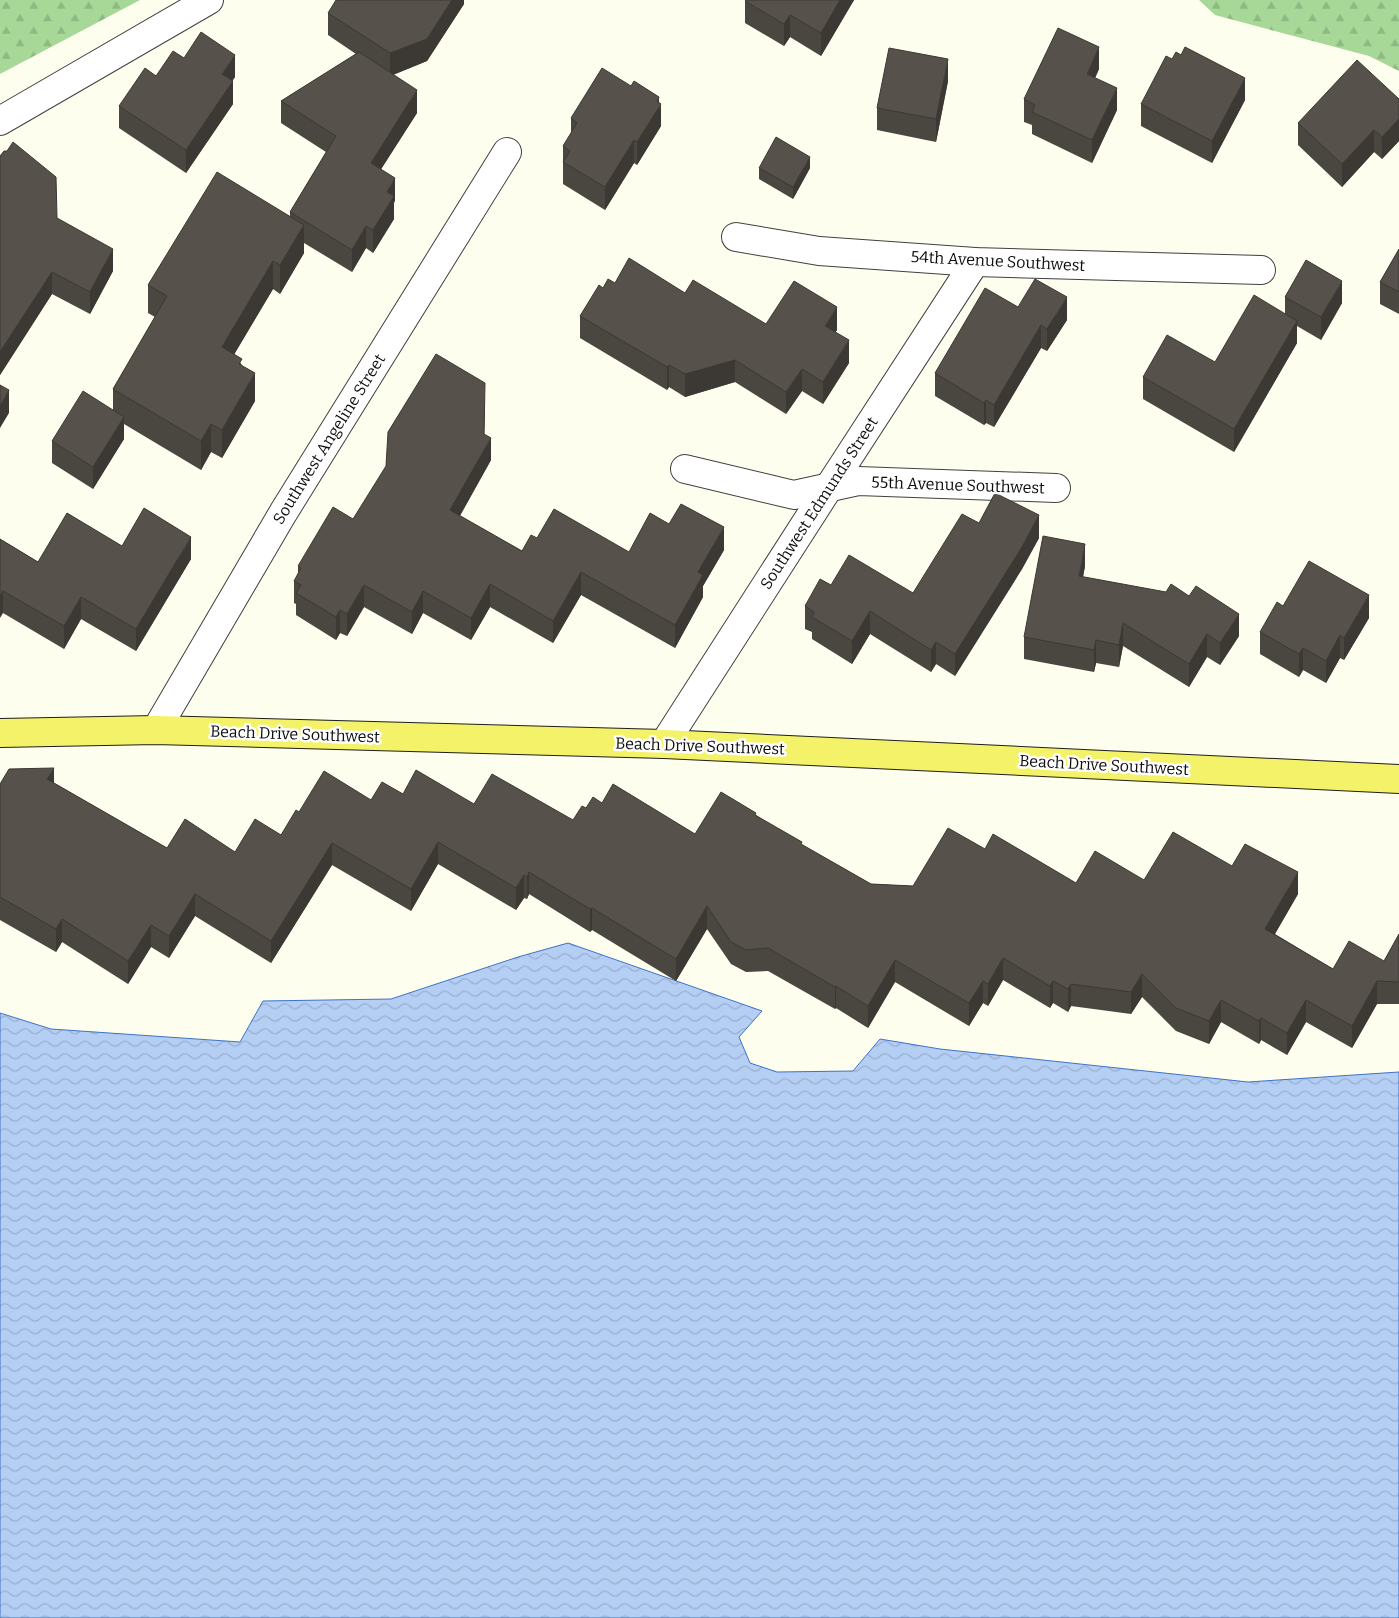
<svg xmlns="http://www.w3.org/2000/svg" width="1399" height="1618" font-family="Bitter,serif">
<defs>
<pattern id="forest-firs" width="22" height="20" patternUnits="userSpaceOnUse" patternTransform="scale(1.25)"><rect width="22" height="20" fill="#a7d898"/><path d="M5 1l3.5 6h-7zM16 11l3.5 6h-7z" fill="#8fb882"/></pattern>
<pattern id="water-waves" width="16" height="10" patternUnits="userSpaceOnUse" patternTransform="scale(1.25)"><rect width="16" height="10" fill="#b4cef4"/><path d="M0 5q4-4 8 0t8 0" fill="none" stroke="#9ab0d0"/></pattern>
</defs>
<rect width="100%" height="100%" fill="#fefeee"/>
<g fill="url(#forest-firs)">
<polygon points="0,0 140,0 0,74"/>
<polygon points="1199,0 1399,0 1399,71 1369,56 1215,15"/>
</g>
<polygon fill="url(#water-waves)" stroke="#3d72c9" points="568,943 762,1011 739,1037 750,1063 777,1072 853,1071 880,1039 940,1049 1248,1082 1399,1072 1399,1618 0,1618 0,1013 51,1029 240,1042 263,1001 391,999 518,957"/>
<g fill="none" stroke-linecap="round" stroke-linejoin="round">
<g stroke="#404040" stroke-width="30">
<g id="minor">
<polyline points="0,121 209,0"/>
<polyline points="736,237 819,251 975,262 1261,270"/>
<polyline points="685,469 794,495 858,481 1056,488"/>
<polyline points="156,730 283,513 507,152"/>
<polyline points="664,744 829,487 975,262"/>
</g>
</g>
<g stroke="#1e1e1e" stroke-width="30">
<polyline id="major" points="0,733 156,730 664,744 1399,779"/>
</g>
<use href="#minor" stroke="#fff" stroke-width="28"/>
<use href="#major" stroke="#f4f268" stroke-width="28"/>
</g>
<g fill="#4a4640">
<polygon points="464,0 464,4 427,61 393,75 417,113 381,169 395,200 394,203 394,219 373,253 366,248 352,272 304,243 304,253 280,294 273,289 234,354 242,365 255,401 222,458 211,452 201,470 124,424 124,439 93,489 52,463 52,441 113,410 113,389 155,317 148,313 148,285 290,216 290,212 326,152 281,123 281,101 356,54 328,35 328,13"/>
<polygon points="854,0 821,56 790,37 784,46 745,23 745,1"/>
<polygon points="1172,59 1245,100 1212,163 1141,126 1141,104"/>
<polygon points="1099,69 1095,78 1117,110 1092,163 1032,134 1032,125 1024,122 1024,99"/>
<polygon points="156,76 235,77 232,81 233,104 186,173 119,128 119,106"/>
<polygon points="948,81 936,142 877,130 877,108"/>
<polygon points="1399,99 1399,141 1382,159 1374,152 1342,187 1298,145 1298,123"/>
<polygon points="659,103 661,126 637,165 634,163 605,210 563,184 563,146 571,134 571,118"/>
<polygon points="0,156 57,218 113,271 90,314 52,294 0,375"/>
<polygon points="759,168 810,168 793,199 759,179"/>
<polygon points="1399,249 1399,314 1380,304 1380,282"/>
<polygon points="615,283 685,293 766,324 837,330 835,332 849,363 823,404 802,391 786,414 735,382 685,397 669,387 667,390 580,338 580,316 603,288"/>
<polygon points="1285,297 1342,303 1321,340 1297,326 1297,343 1234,452 1143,399 1143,377 1215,362 1285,314"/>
<polygon points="1018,307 1067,320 1047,351 1041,348 994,427 986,423 984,425 935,396 935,373"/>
<polygon points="485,405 484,434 491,460 460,516 522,551 537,538 629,552 669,524 724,550 703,586 703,597 675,648 581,595 553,643 490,607 471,640 423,613 412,634 364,607 347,636 340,633 336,640 296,615 296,604 294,603 294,581 298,574 298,566"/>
<polygon points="979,523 1039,538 1022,569 955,676 936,664 931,672 870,634 852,664 812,639 812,632 805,629 805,606 831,585 913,593"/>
<polygon points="0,539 38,562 122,546 191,559 136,651 81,619 64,649 3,613"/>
<polygon points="1085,566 1083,577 1239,636 1220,665 1207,657 1189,687 1123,646 1119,667 1096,663 1094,672 1024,659 1024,637"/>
<polygon points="1283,606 1369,618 1344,660 1340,658 1326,683 1303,670 1299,677 1260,654 1260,632"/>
<polygon points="54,783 167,848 235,852 281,835 299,812 371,800 403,794 474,804 573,820 586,808 602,803 695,834 756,815 802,845 871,884 913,886 985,849 1076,883 1144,880 1232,866 1298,894 1275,934 1333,969 1384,961 1399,934 1399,1004 1377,1004 1352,1048 1306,1022 1287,1055 1261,1040 1259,1044 1221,1022 1209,1044 1176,1031 1142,997 1131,1014 1071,1006 1068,1012 1053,1003 1050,1008 1003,980 988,1006 983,1003 969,1026 895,982 868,1028 836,1008 835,1009 768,971 746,972 731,964 707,929 676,981 592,930 590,932 529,894 527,899 524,898 516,910 438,864 411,911 332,865 271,963 195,916 169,958 151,947 128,984 62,942 56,952 0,920 0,784"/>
</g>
<g fill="#3c3934">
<polygon points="452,0 464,0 464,4 427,61 390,76 390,53"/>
<polygon points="840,0 854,0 821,56 821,33"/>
<polygon points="790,15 790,37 784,46 784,24"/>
<polygon points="1099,47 1099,69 1087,96 1087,74"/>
<polygon points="235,55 235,77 222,96 222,74"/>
<polygon points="948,59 948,81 936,142 936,119"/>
<polygon points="1245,78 1245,100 1212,163 1212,141"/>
<polygon points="233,81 233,104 186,173 186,150"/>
<polygon points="1117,88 1117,110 1092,163 1092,140"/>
<polygon points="417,90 417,113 371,185 371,163"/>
<polygon points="659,97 659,108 661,104 661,126 637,165 637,142"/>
<polygon points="1399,119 1399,141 1382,159 1382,137"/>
<polygon points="1374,130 1374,152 1342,187 1342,164"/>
<polygon points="634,140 634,163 605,210 605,187"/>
<polygon points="810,157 810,168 793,199 793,187"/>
<polygon points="395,178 395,200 394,203 394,219 373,253 373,230 387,192"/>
<polygon points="304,225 304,253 280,294 280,265"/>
<polygon points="366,226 366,248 352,272 352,250"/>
<polygon points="113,249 113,271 90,314 90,292"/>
<polygon points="273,261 273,289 222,375 222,347"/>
<polygon points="52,272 52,294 0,375 0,352"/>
<polygon points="1342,281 1342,303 1321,340 1321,317"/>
<polygon points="1067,297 1067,320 1047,351 1047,329"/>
<polygon points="837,307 837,330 825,348 825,326"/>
<polygon points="1297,321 1297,343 1234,452 1234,429"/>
<polygon points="1041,325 1041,348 994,427 994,405"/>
<polygon points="849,340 849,363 823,404 823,382"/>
<polygon points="735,360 735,382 685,397 685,374"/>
<polygon points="669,365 669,387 667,390 667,367"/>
<polygon points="802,369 802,391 786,414 786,392"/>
<polygon points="255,373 255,401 222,458 222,430"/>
<polygon points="485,383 484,450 491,438 491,460 450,533 450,510 484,434"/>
<polygon points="9,390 9,413 0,428 0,406"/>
<polygon points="986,400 986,423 984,425 984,403"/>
<polygon points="124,417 124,439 93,489 93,467"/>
<polygon points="211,424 211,452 201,470 201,441"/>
<polygon points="1039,515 1039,538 1022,569 955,676 955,654"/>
<polygon points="724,527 724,550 703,586 703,597 675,648 675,625 698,572"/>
<polygon points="191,537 191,559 136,651 136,629"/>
<polygon points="1085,544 1085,566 1079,598 1079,576"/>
<polygon points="581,572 581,595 553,643 553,621"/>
<polygon points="490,584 490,607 471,640 471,618"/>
<polygon points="364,585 364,607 347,636 347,614"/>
<polygon points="3,591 3,613 0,618 0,595"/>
<polygon points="423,591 423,613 412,634 412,612"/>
<polygon points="1369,595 1369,618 1344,660 1344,638"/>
<polygon points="81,597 81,619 64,649 64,626"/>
<polygon points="340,610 340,633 336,640 336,617"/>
<polygon points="870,611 870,634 852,664 852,641"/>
<polygon points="1239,614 1239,636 1220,665 1220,643"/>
<polygon points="1123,623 1123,646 1119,667 1119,645"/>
<polygon points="1207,634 1207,657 1189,687 1189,664"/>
<polygon points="1340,635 1340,658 1326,683 1326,661"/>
<polygon points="1096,640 1096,663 1094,672 1094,650"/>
<polygon points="936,642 936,664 931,672 931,650"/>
<polygon points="1303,648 1303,670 1299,677 1299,654"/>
<polygon points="54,768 54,791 47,779"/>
<polygon points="438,842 438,864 411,911 411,889"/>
<polygon points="332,843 332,865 271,963 271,941"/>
<polygon points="529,872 529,894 527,899 527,877"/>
<polygon points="1298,872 1298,894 1265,951 1265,929"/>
<polygon points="524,875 524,898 516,910 516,888"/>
<polygon points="195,894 195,916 169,958 169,936"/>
<polygon points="707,906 707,929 676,981 676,959"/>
<polygon points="592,908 592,930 590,932 590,909"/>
<polygon points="62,919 62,942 56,952 56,929"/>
<polygon points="151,925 151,947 128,984 128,961"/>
<polygon points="1003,958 1003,980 988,1006 988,984"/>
<polygon points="895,960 895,982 868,1028 868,1006"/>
<polygon points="1142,974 1142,997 1131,1014 1131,992"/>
<polygon points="983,981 983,1003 969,1026 969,1003"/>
<polygon points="1053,981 1053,1003 1050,1008 1050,986"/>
<polygon points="1377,981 1377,1004 1352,1048 1352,1026"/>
<polygon points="1071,984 1071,1006 1068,1012 1068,989"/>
<polygon points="836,986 836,1008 835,1009 835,987"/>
<polygon points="1221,1000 1221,1022 1209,1044 1209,1021"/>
<polygon points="1306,1000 1306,1022 1287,1055 1287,1033"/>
<polygon points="1261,1018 1261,1040 1259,1044 1259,1021"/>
</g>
<g fill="#56514a" stroke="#3c3934">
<polygon points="336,0 452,0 427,39 390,53 328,13"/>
<polygon points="746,0 840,0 821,33 790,15 784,24 745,1"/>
<polygon points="1058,28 1099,47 1087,74 1117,88 1092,140 1032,112 1035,105 1024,99"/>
<polygon points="201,32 235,55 222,74 233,81 186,150 119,106 145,68 156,76 173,51 184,58"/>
<polygon points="1185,47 1245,78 1212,141 1141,104 1166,56 1172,59 1176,52 1181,55"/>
<polygon points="889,48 948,59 936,119 877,108"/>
<polygon points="359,52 417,90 371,163 395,178 387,192 394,196 373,230 366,226 352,250 290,212 336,136 281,101"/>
<polygon points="1357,60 1399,99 1399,119 1382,137 1374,130 1342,164 1298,123"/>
<polygon points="602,68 631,86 634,81 659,97 657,101 661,104 637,142 634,140 605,187 563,162 570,151 563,146 577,123 571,118"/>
<polygon points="776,137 810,157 793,187 759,168"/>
<polygon points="13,142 56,177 57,218 113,249 90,292 52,272 0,352 0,156 4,151 7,151"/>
<polygon points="217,172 304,225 280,265 273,261 222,347 242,359 239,364 255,373 222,430 211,424 201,441 113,389 167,296 148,285"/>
<polygon points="1399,249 1399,292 1380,282"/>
<polygon points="629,258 685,293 693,280 766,324 794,281 837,307 825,326 849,340 823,382 802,369 786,392 735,360 685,374 669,365 667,367 580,316 599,285 603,288 608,279 615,283"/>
<polygon points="1306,260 1342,281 1321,317 1285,297"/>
<polygon points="1035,279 1067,297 1047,329 1041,325 994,405 986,400 984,403 935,373 985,288 1018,307"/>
<polygon points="1254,295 1297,321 1234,429 1143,377 1167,335 1215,362"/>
<polygon points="436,354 485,383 484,434 491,438 450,510 522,551 531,535 537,538 554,509 629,552 650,513 669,524 681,504 724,527 698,572 703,575 675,625 581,572 553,621 490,584 471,618 423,591 412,612 364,585 347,614 340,610 336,617 296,593 301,585 294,581 301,568 298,566 333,507 353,519 386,466 388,432"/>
<polygon points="0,385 9,390 0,406"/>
<polygon points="83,391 124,417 93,467 52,441"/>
<polygon points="995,493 1039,515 1022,547 955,654 936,642 931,650 870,611 852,641 812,617 814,612 805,606 820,579 831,585 849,555 913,593 962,514 979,523"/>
<polygon points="144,508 191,537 136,629 81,597 64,626 3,591 0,595 0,539 38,562 67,513 122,546"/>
<polygon points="1043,536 1085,544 1079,576 1166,592 1171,584 1189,596 1196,586 1239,614 1220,643 1207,634 1189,664 1123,623 1119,645 1096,640 1094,650 1024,637"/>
<polygon points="1309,561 1369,595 1344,638 1340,635 1326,661 1303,648 1299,654 1260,632 1277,602 1283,606"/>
<polygon points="54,768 47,779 167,848 185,819 235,852 255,819 281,835 296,810 299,812 324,771 371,800 382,782 403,794 416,770 474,804 492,774 573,820 582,806 586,808 593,797 602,803 613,784 695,834 721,792 756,813 755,815 802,842 801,844 871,884 913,886 948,828 985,849 993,834 1076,883 1095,851 1144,880 1173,832 1232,866 1245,844 1298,872 1265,929 1333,969 1349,941 1384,961 1399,934 1399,982 1377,981 1352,1026 1306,1000 1287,1033 1261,1018 1259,1021 1221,1000 1209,1021 1176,1008 1142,974 1131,992 1071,984 1068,989 1053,981 1050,986 1003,958 988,984 983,981 969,1003 895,960 868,1006 836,986 835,987 768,948 746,950 731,942 707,906 676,959 592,908 590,909 529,872 527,877 524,875 516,888 438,842 411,889 332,843 271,941 195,894 169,936 151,925 128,961 62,919 56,929 0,897 0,784 9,769"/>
</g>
<g text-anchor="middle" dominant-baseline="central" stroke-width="5" stroke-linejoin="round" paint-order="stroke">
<g font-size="16" fill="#0d0d0d" stroke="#fff">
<text transform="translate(998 261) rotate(3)">54th Avenue Southwest</text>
<text transform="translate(329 439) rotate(-58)">Southwest Angeline Street</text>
<text transform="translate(958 485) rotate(2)">55th Avenue Southwest</text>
<text transform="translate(819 503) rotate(-57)">Southwest Edmunds Street</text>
<text transform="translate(295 734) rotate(2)">Beach Drive Southwest</text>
<text transform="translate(700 746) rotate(2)">Beach Drive Southwest</text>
<text transform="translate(1104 765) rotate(3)">Beach Drive Southwest</text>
</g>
</g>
</svg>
